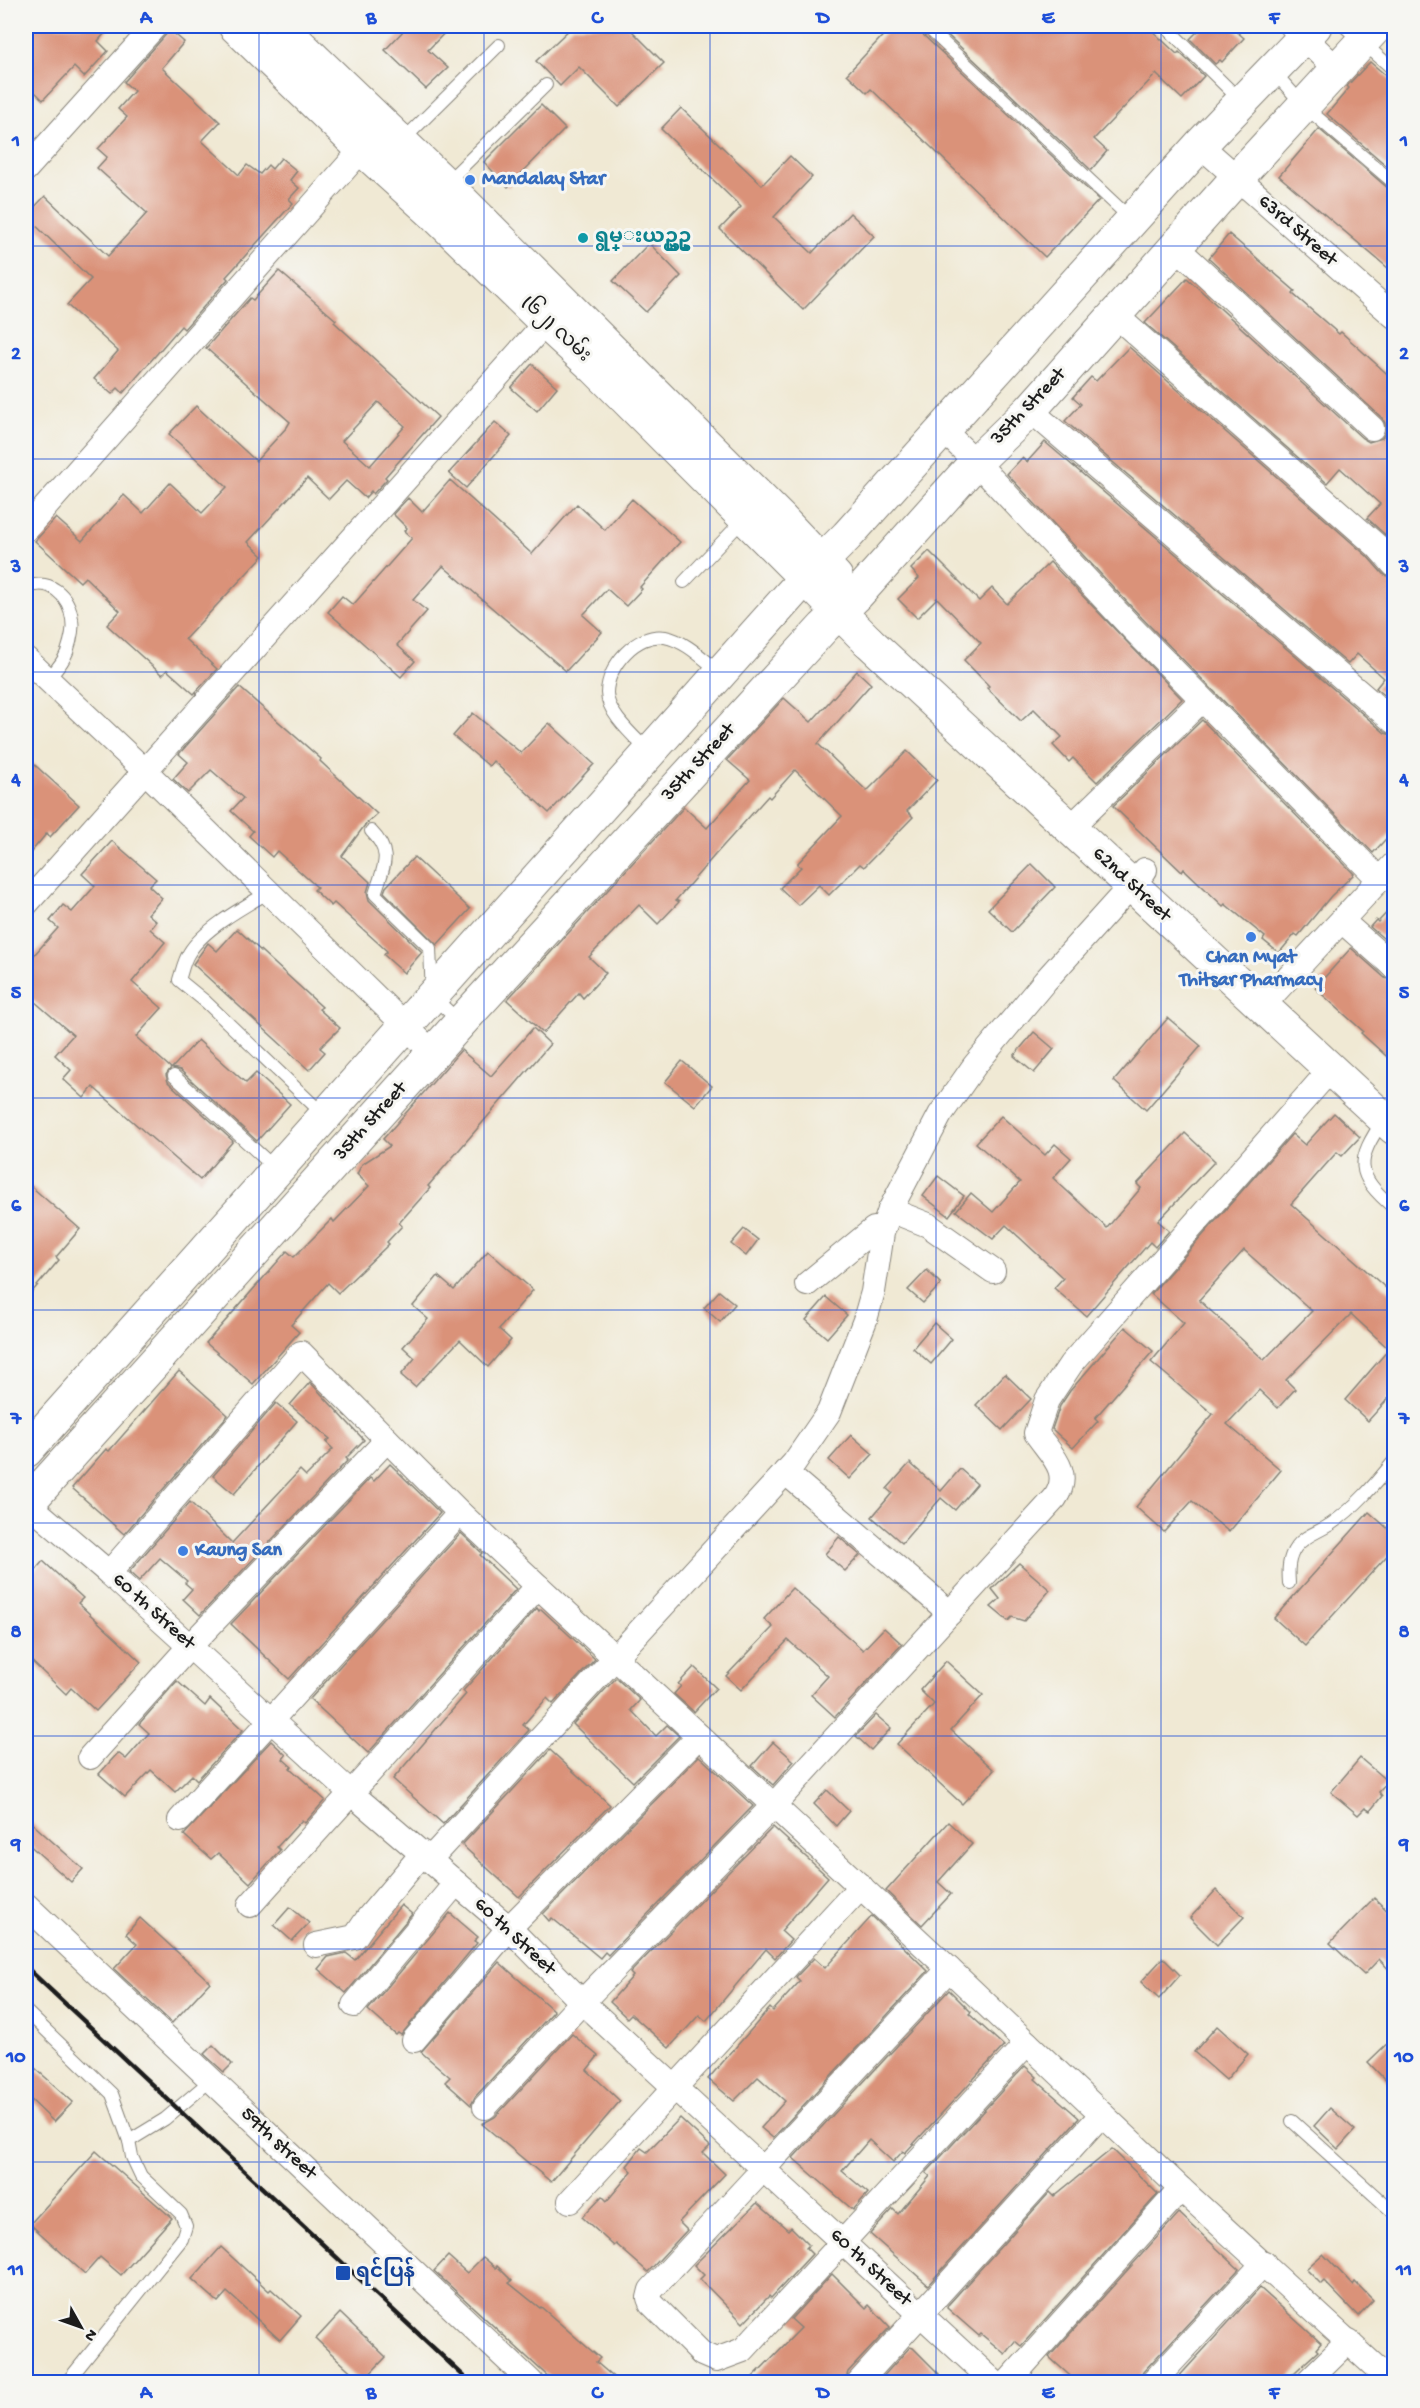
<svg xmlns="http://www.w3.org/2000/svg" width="1420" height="2408" font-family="'Gochi Hand','Noto Sans Myanmar',sans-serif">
<rect width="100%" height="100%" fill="#f6f6f2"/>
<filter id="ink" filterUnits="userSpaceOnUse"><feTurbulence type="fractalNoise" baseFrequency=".0167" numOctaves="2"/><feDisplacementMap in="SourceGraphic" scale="12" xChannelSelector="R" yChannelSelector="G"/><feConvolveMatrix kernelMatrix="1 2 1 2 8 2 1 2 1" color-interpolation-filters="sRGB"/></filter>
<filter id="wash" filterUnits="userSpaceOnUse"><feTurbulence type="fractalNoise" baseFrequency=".008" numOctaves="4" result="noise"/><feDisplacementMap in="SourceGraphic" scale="24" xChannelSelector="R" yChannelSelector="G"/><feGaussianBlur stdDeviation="1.35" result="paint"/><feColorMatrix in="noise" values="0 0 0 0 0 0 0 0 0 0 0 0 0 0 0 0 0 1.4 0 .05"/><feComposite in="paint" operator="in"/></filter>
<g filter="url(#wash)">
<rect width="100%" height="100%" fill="#f0e9d4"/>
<g id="blocks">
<g fill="#da9279" fill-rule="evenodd">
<polygon points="26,26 111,26 98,41 108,51 84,77 74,67 43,100 26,83"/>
<polygon points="408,26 451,26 428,50 448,68 426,89 385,50"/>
<polygon points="573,26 627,26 664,63 619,107 579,67 560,86 536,61"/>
<polygon points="892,26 918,26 920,32 1099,200 1045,257 871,89 867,93 847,74"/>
<polygon points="938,26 1147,26 1177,54 1179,52 1204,76 1182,99 1156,74 1094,139 1107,151 1091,170"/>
<polygon points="1203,26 1230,26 1244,38 1222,62 1220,60 1215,64 1190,39"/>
<polygon points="170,30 184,42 162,68 220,122 202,141 239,175 247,165 260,174 268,165 272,169 281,158 297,171 290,180 299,188 289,199 293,203 226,277 228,279 184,329 181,326 123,393 118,388 112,394 94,379 118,351 67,305 91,279 26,216 45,196 108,256 147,213 97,168 107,157 98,149 127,117 118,109 134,91 124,82"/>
<polygon points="1370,62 1395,83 1395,173 1327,114 1349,88 1347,86"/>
<polygon points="541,105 565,129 508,187 484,162"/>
<polygon points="681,108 762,185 790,156 812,177 774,217 812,253 850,213 874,236 803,310 720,229 741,207 661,129"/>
<polygon points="1319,129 1389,189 1395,191 1395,274 1279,176"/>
<polygon points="1229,234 1295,291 1293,294 1339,334 1341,332 1395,381 1395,544 1367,518 1380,504 1340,468 1327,483 1145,323 1187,278 1362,438 1369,442 1382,438 1386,431 1385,423 1382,418 1209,258"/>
<polygon points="649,243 681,276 646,312 613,281"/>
<path d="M 279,271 L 336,320 L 334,322 L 438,417 L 385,477 L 387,479 L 373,494 L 371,491 L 365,498 L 346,481 L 329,499 L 307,478 L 248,542 L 263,556 L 185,639 L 217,669 L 194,694 L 167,670 L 162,675 L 107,625 L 120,611 L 85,577 L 80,582 L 35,541 L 56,518 L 82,541 L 124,495 L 143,513 L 170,483 L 202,513 L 227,487 L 169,434 L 196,406 L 256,461 L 287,427 L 290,422 L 206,348 L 250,298 L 253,300 ZM 378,402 L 405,426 L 370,466 L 342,441 Z"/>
<polygon points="1129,347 1367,556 1383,574 1395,579 1395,704 1376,688 1384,678 1357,654 1348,664 1065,421 1081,404 1073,397 1091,377 1096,381"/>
<polygon points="532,364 557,387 537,411 511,388"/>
<polygon points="495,422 511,436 466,488 449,473"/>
<polygon points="1045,442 1385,733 1395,736 1395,829 1373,853 1142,618 1007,474 1022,458 1027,462"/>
<polygon points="450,480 532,554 577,504 605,530 632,499 680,542 640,587 642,589 626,606 607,589 583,615 602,632 566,671 443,566 413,600 427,611 397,645 415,661 401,677 328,612 342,596 353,605 412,538 404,531 407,528 393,514 408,498 422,512"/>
<polygon points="929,551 979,601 992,588 1007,604 1050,562 1182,699 1097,782 1073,758 1069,762 1053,745 1062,737 1034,709 1021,721 987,688 989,686 964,660 981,643 937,598 917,618 898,599 919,578 911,569"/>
<polygon points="857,671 871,684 818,744 867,791 907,751 937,780 907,811 913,817 864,867 860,864 829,895 819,885 798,905 780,888 801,867 797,864 842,816 795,770 770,798 768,796 714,856 676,900 679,902 658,924 639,905 589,957 606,973 583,998 579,993 543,1033 507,1000 684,807 707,828 750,780 727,760 784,698 811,722"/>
<polygon points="239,687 321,759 320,761 377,814 365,825 342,856 370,882 367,892 369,900 422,952 404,973 384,955 387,951 334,903 331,906 314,890 317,887 277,851 272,857 249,836 253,831 231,811 243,798 211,770 188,793 173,779 188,762 179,754"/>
<polygon points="473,713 521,753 549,723 594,764 549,813 493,761 489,766 453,736"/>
<polygon points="1202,720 1354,874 1331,896 1298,936 1295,934 1279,953 1263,940 1265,937 1225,904 1223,906 1184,869 1182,872 1113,806"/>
<polygon points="26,757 79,805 50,837 47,833 26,858"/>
<polygon points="112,841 156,879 149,886 162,898 148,914 156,921 150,929 165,942 132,982 162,1008 136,1037 171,1068 166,1075 168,1082 233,1141 200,1180 93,1087 84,1098 63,1079 71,1070 55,1055 73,1035 26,994 26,964 58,928 50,921 63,905 72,912 95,886 82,874"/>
<polygon points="414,857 470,909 437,945 384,892 386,887"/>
<polygon points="1032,864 1055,887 1012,932 988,909"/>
<polygon points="1395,904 1395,948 1370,927 1376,920 1378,922"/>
<polygon points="237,929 322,1007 319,1009 340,1028 320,1048 325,1052 309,1070 193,964 208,943 217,951"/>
<polygon points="1351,948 1385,978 1395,981 1395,1064 1361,1033 1363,1031 1315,988"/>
<polygon points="1168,1018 1201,1046 1146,1110 1114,1081"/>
<polygon points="533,1028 550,1044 428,1186 430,1188 399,1223 402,1226 387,1242 389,1244 338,1293 328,1283 291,1325 299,1332 253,1384 206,1343 287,1251 294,1257 332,1219 334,1222 369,1186 357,1174 362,1164 390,1146 383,1139 461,1050 491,1076"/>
<polygon points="1034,1032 1054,1049 1034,1073 1014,1056"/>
<polygon points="198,1040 246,1083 256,1073 290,1104 257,1141 180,1070 172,1068"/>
<polygon points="682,1061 712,1086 695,1106 665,1082"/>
<path d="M 1334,1113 L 1360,1137 L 1342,1156 L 1337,1152 L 1291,1204 L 1395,1296 L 1395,1391 L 1368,1421 L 1345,1400 L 1389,1349 L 1351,1314 L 1286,1380 L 1295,1389 L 1278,1408 L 1259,1390 L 1227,1424 L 1281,1470 L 1229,1532 L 1192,1501 L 1164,1532 L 1136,1507 L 1213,1414 L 1151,1362 L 1184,1323 L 1151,1294 L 1292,1134 L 1305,1145 ZM 1244,1250 L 1312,1311 L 1264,1360 L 1199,1300 Z"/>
<polygon points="1001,1116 1045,1155 1055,1144 1071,1158 1053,1178 1107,1228 1141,1188 1137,1184 1185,1133 1215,1161 1158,1221 1169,1231 1155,1247 1150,1242 1086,1316 1054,1288 1063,1278 1006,1225 993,1239 956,1211 971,1193 993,1212 1020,1182 976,1143"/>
<polygon points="938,1176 964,1196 949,1216 923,1196"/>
<polygon points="26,1182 80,1229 56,1257 59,1260 26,1299"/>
<polygon points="744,1229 758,1240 746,1256 731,1244"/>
<polygon points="488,1251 533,1290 499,1329 511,1340 488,1367 460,1340 415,1387 401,1375 415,1358 403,1347 428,1319 413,1306 438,1276 454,1290"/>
<polygon points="927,1270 941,1284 923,1303 908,1290"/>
<polygon points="719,1291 735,1304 720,1322 704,1308"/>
<polygon points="826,1297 847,1315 827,1338 806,1320"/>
<polygon points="934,1323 952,1339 931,1364 913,1348"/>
<polygon points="1125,1327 1153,1351 1095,1418 1098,1421 1073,1448 1052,1429 1060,1406 1070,1391"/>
<polygon points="179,1371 228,1415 124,1534 72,1488 106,1449 109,1451"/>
<polygon points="1005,1374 1031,1399 1002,1430 976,1405"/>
<polygon points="310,1382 364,1440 346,1458 348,1460 200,1615 183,1599 192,1589 185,1583 187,1581 160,1558 139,1581 129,1572 190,1502 232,1543 300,1470 306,1476 333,1449 326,1442 330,1439 290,1405"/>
<polygon points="276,1403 297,1421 234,1494 213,1476"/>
<polygon points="851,1435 873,1454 850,1479 829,1460"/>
<polygon points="910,1463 941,1491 960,1469 977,1484 955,1510 941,1498 902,1543 872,1517 892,1493 887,1489"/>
<polygon points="390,1464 440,1513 289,1679 231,1624 370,1478 374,1481"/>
<polygon points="1369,1512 1395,1535 1395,1547 1305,1646 1274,1618"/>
<polygon points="461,1533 482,1553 480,1555 516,1589 368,1753 310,1699"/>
<polygon points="839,1537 860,1555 845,1571 825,1554"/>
<polygon points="43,1561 83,1598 78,1603 141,1662 96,1711 71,1688 66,1694 26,1656 26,1581"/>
<polygon points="1019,1563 1050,1590 1024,1621 1012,1617 1008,1621 991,1607 1000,1599 992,1589"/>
<polygon points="792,1588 863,1650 884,1628 902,1644 835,1717 811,1695 828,1676 788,1640 741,1690 726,1676 773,1627 764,1619"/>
<polygon points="537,1608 539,1611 541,1609 595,1659 553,1704 547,1698 523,1725 529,1730 443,1824 393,1779 466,1694 463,1691"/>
<polygon points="946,1661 983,1695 951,1730 994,1770 962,1804 897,1744 934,1704 920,1690"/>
<polygon points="694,1667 716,1688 694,1712 674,1694 681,1686 678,1684"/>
<polygon points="616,1678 640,1700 631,1710 656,1736 667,1725 679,1736 633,1782 573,1724"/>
<polygon points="177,1681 205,1706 210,1699 243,1730 197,1780 192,1775 175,1792 151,1770 125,1797 99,1774 118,1753 126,1759 149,1733 139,1724"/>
<polygon points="876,1715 891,1728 871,1750 856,1736"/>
<polygon points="271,1741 286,1755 283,1759 292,1767 290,1768 325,1800 305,1823 302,1820 277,1847 280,1850 250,1883 218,1853 211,1859 184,1835"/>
<polygon points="773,1742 794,1761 773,1785 752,1766"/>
<polygon points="550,1750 610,1805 519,1897 462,1845"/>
<polygon points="699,1756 753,1806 608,1955 605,1952 600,1958 552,1918 549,1921 543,1914"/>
<polygon points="1360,1758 1388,1782 1379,1792 1382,1796 1370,1811 1365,1808 1358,1815 1331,1792"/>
<polygon points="827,1790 849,1811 836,1826 814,1804"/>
<polygon points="26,1818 83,1869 71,1882 26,1842"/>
<polygon points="948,1822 972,1844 938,1882 951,1894 922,1925 886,1891"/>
<polygon points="773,1827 828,1877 781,1931 791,1940 775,1958 766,1949 706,2021 699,2015 669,2048 631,2014 627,2018 610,2002 633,1976 630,1973"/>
<polygon points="1216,1890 1244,1917 1217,1945 1190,1918"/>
<polygon points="1374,1898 1395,1918 1395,1976 1379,1959 1364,1975 1330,1943"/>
<polygon points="401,1905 412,1914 346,1993 318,1969 328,1957 346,1953 355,1960"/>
<polygon points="290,1907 309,1923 292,1941 274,1925"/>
<polygon points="450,1913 478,1937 474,1941 477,1943 401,2035 398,2033 396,2035 368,2010"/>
<polygon points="872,1916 928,1971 773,2138 761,2128 785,2101 758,2077 734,2101 708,2079 770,2008 773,2011 800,1981 796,1977 814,1958 825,1968"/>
<polygon points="140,1918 210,1982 172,2023 114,1969 137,1944 126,1934"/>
<polygon points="1163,1958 1180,1975 1159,1999 1141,1982"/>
<polygon points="499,1962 554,2011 475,2097 471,2105 445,2082 450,2077 421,2052"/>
<polygon points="949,1990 971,2012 969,2014 1004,2046 905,2153 903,2151 893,2162 869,2140 842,2171 868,2193 853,2210 793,2158"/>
<polygon points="1217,2026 1248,2054 1226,2080 1194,2052"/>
<polygon points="572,2034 598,2056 587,2070 620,2101 551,2182 482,2124 495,2117"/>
<polygon points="1395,2036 1395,2090 1368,2062"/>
<polygon points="213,2045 232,2064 224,2072 204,2054"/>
<polygon points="26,2060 73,2102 54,2122 26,2095"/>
<polygon points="1025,2066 1037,2077 1035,2079 1079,2118 928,2285 870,2234 893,2209 898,2214 930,2176 926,2173"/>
<polygon points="1330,2108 1355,2130 1338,2149 1314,2126"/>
<polygon points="680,2118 710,2146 703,2153 725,2174 679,2222 687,2230 648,2272 616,2244 614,2246 582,2217 602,2196 607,2201 632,2171 627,2166 641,2148 647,2152"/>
<polygon points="1112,2149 1158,2194 1021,2346 1015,2341 1005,2354 981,2334 979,2336 947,2308 948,2305 1050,2192 1054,2196"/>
<polygon points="96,2151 172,2218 121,2275 100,2257 85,2274 30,2224"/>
<polygon points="757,2203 788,2230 791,2227 809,2245 806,2248 812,2254 771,2298 769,2296 743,2323 700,2279 704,2275 694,2265"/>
<polygon points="1179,2213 1239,2269 1143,2372 1139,2382 1077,2382 1049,2357"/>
<polygon points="221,2247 269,2291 271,2289 301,2316 280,2340 227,2292 218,2302 192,2279"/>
<polygon points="1323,2254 1353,2285 1355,2282 1373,2300 1358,2316 1324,2281 1321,2284 1306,2269"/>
<polygon points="448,2256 467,2273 483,2257 496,2268 497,2266 512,2281 509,2283 540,2308 541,2307 587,2347 600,2358 596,2362 619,2382 554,2382 434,2271"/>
<polygon points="832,2274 866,2308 869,2305 890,2327 848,2372 845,2382 748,2382 801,2328 791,2319"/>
<polygon points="1260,2288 1321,2343 1316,2349 1318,2351 1284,2382 1174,2382"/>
<polygon points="340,2313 386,2357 362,2382 316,2339"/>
<polygon points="910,2347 913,2348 947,2382 878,2382"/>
</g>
</g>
</g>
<g filter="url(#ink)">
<use href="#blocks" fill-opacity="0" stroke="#868278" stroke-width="1.5"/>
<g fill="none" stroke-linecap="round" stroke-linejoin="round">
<g stroke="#868278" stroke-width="14">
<g id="service">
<polyline points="926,26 1132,220"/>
<polyline points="1344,26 1394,70"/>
<polyline points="1168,29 1240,100"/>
<polyline points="1273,71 1304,106 1394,183"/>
<polyline points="401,142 499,45"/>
<polyline points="446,183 546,85"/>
<polyline points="684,582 743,520"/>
<path d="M 26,588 C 49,577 69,595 72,619 C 74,629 70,643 67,652 C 63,663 55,671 48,679"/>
<path d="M 649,752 C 636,738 607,714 607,693 C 607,666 637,632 665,637 C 686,641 704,660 720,672"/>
<path d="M 371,831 C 394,854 383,867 375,894 L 430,948 L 432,996 L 460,1022"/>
<path d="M 269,892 C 245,906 203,929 189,953 C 184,960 182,971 179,980 L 206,1002 L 324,1115"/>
<polyline points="174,1076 276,1169"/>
<path d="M 1384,1119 C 1356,1161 1354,1174 1394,1208"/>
<path d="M 1289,1583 C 1288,1570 1288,1558 1296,1547 C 1305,1535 1319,1532 1331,1524 C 1356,1507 1375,1484 1394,1461"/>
<polyline points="26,2011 112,2094 129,2141 132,2157 141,2176 181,2214 186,2226 182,2239 67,2382"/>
<polyline points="1292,2121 1394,2213"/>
<polyline points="129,2141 165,2119 211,2080"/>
</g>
</g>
<g stroke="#868278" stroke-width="26">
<g id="minor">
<polyline points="1292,26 1337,69"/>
<polyline points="1200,145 1394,316"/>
<polyline points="26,169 155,26"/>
<polyline points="1176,247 1372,428"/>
<polyline points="1114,314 1377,546 1394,565"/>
<polyline points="1030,410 1394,722"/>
<polyline points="943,430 976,462 1132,628 1380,880"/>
<polyline points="26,529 372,138"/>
<polyline points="26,659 145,771 433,1053"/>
<polyline points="1070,828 1202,700"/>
<polyline points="26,904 556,311"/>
<polyline points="1342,921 1394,967"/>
<polyline points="1262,1006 1394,864"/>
<polyline points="890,1210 928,1225 993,1271"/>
<polyline points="807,1284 874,1229"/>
<polyline points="785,1472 950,1613"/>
<polyline points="26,1502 109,1573 351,1793 509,1928 582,2002 994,2382"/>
<polyline points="109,1573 301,1353 460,1513 538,1586 949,1969 1181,2189 1392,2382"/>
<polyline points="90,1757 190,1646 387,1440"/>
<polyline points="180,1820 460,1513"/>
<polyline points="430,1859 794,1463 829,1412 865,1320 873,1292 882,1233 890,1210 940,1115 975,1065 1045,981 1145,870"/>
<polyline points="26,1905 531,2382"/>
<polyline points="250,1905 538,1586"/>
<polyline points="316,1945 355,1937 368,1918 423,1853"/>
<polyline points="949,1969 651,2290 649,2298 651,2303 702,2354 716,2360 743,2350 1027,2043"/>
<polyline points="354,2005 456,1883"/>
<polyline points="414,2040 509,1928 699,1736"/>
<path d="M 485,2107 L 582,2002 L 773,1806 L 1055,1498 C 1073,1472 1051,1455 1036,1433 L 1047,1400 L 1071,1364 L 1330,1070"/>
<polyline points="570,2201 861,1886"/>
<polyline points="859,2382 1102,2114"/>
<polyline points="1008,2382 1181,2189"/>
<polyline points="1153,2382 1264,2263"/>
<polyline points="1307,2382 1349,2341"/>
</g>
</g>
<g stroke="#868278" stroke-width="35">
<polyline id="secondary" points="868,641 1394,1128"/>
</g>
<g stroke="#868278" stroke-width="35">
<g id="primary">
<polyline points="235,26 362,149 434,214 546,323 595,368 868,641"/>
<polyline points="280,26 445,184 782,520 836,577"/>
<polyline points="26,1451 806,577 847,536 1200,145 1315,26"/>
<polyline points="26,1505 461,1022 824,627 855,597 976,462 1030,410 1237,178 1377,26"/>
</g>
</g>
<use href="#service" stroke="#fff" stroke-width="12"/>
<use href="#minor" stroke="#fff" stroke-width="24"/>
<use href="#secondary" stroke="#fff" stroke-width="33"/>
<use href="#primary" stroke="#fff" stroke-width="33"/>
<polyline stroke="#1c1c1c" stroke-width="4.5" points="26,1967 470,2382"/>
</g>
</g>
<path fill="none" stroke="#1d4ed8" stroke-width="1.5" stroke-opacity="0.55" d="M 259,26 L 259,2382M 484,26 L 484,2382M 710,26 L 710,2382M 936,26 L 936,2382M 1161,26 L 1161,2382M 26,246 L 1394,246M 26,459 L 1394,459M 26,672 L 1394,672M 26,885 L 1394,885M 26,1098 L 1394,1098M 26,1310 L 1394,1310M 26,1523 L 1394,1523M 26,1736 L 1394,1736M 26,1949 L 1394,1949M 26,2162 L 1394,2162"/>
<g fill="#3f7fe0" stroke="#f6f6f2" stroke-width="2">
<circle cx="470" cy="180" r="6"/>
<circle cx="1251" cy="937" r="6"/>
<circle cx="183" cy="1551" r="6"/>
</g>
<circle fill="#0f9aa8" stroke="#f6f6f2" stroke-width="2" cx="583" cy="238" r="6"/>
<rect fill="#1a4fb4" stroke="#f6f6f2" stroke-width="2" x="335" y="2265" width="16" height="16" rx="3"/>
<g text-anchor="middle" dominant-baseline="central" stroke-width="6" stroke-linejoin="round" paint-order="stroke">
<g font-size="20" font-weight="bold" fill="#366cbe" stroke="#f6f6f2" text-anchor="start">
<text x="482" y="180">Mandalay Star</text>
<text x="1251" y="958" text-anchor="middle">Chan Myat<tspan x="1251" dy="23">Thitsar Pharmacy</tspan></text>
<text x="195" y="1551">Kaung San</text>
</g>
<g font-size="20" fill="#1c1c1c" stroke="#f6f6f2">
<text transform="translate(1297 231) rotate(41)">63rd Street</text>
<text transform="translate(555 330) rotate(43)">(၆၂) လမ်း</text>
<text transform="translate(1029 407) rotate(-46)">35th Street</text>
<text transform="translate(699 763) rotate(-47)">35th Street</text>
<text transform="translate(1131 885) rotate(43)">62nd Street</text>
<text transform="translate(371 1122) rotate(-48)">35th Street</text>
<text transform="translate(153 1612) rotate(42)">60 th Street</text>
<text transform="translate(514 1937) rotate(43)">60 th Street</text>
<text transform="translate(278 2144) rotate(43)">59th street</text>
<text transform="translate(870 2268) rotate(43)">60 th Street</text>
</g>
<g font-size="20" font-weight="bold" fill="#0d838f" stroke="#f6f6f2" text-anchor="start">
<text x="595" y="238">ရွမ္းယဥ္ယဥ္</text>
</g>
<g font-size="20" font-weight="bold" fill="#164399" stroke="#f6f6f2" text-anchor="start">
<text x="356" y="2273">ရင်ပြန်</text>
</g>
</g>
<rect width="1420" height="2408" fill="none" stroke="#f6f6f2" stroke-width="66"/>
<g transform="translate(81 2327) rotate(130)" stroke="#f6f6f2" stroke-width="4.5" paint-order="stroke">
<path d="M0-4.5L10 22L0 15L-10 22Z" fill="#1c1c1c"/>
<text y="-9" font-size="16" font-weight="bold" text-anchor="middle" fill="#1c1c1c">N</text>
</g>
<rect x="33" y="33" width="1354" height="2342" fill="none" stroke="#1d4ed8" stroke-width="2"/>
<g font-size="20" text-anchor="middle" font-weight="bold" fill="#1d4ed8">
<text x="146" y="23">A</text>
<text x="371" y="23">B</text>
<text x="597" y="23">C</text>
<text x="823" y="23">D</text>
<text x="1048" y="23">E</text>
<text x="1274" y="23">F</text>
<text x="16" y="146">1</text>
<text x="1404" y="146">1</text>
<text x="16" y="359">2</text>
<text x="1404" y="359">2</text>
<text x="16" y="572">3</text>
<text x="1404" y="572">3</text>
<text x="16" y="785">4</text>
<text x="1404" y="785">4</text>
<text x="16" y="998">5</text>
<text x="1404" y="998">5</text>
<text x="16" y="1211">6</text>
<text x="1404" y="1211">6</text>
<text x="16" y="1424">7</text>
<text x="1404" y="1424">7</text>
<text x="16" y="1637">8</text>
<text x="1404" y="1637">8</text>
<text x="16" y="1850">9</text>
<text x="1404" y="1850">9</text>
<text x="16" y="2062">10</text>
<text x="1404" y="2062">10</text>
<text x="16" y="2275">11</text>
<text x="1404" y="2275">11</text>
<text x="146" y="2398">A</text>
<text x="371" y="2398">B</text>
<text x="597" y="2398">C</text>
<text x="823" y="2398">D</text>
<text x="1048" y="2398">E</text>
<text x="1274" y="2398">F</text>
</g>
</svg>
